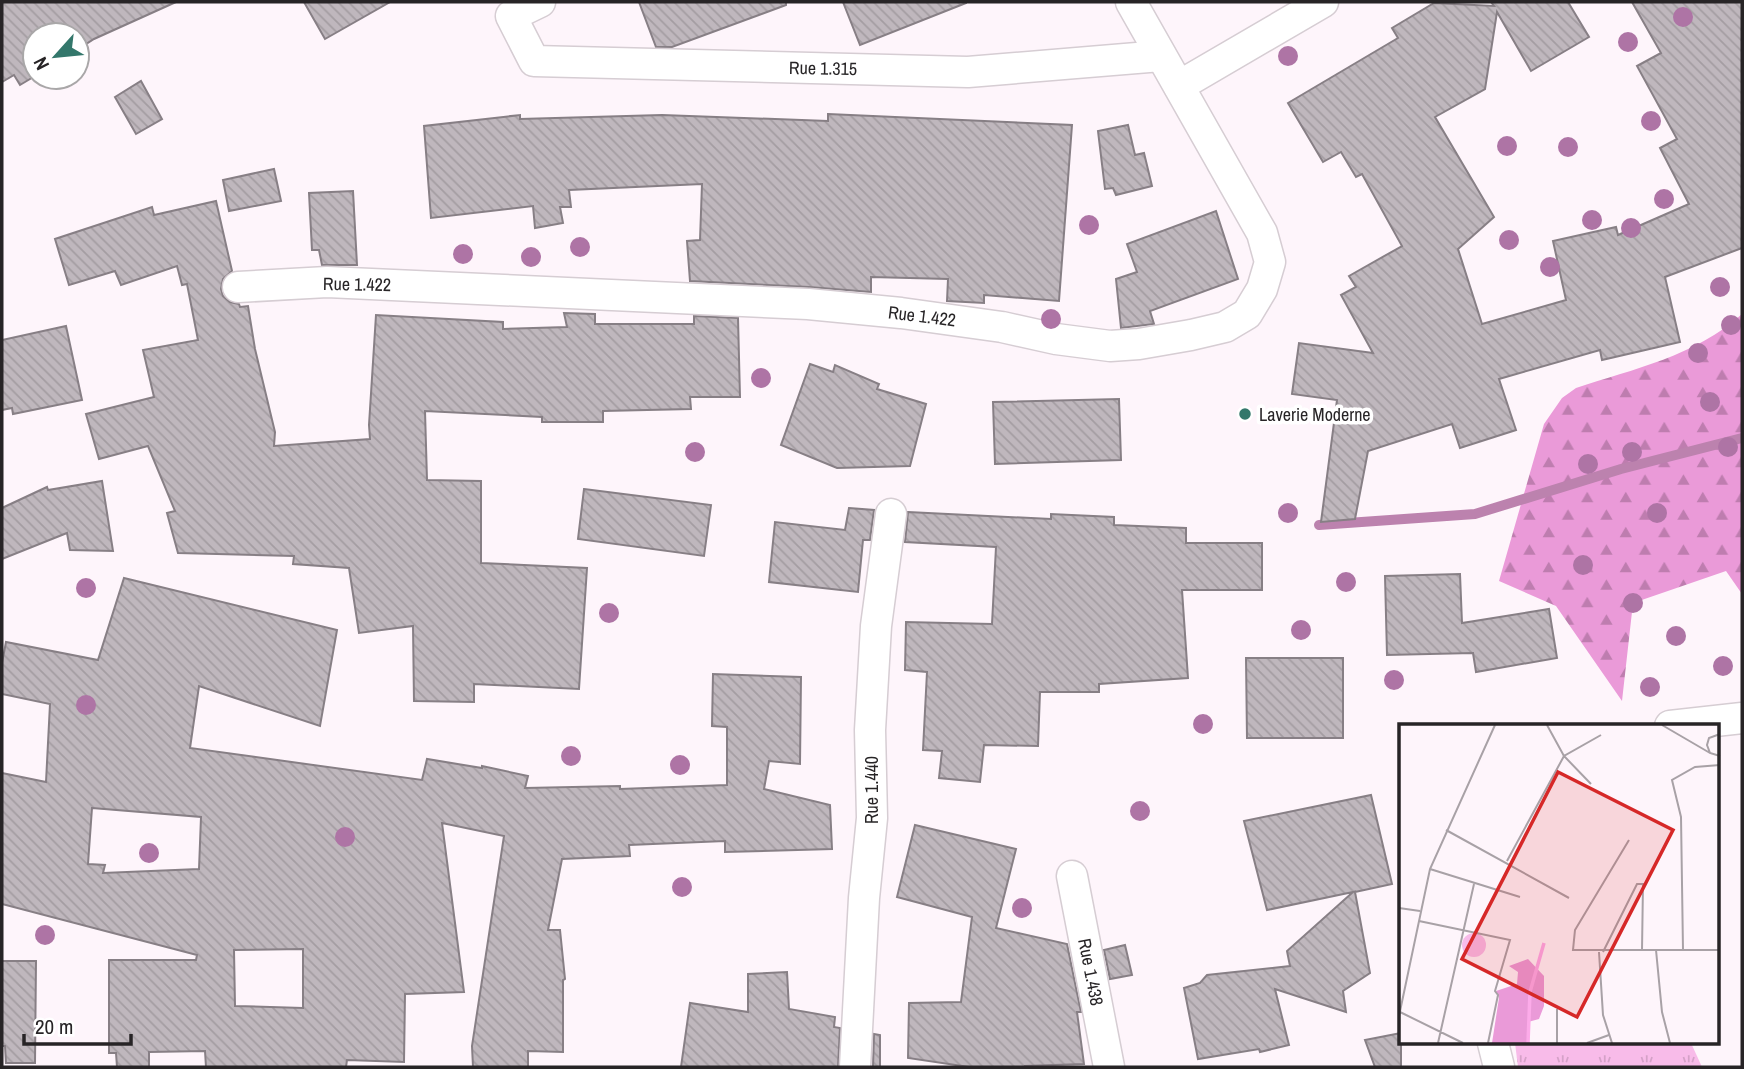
<svg xmlns="http://www.w3.org/2000/svg" width="1744" height="1069" font-family="'Archivo Narrow',sans-serif">
<defs>
<pattern id="grass-tufts" width="24" height="20" patternUnits="userSpaceOnUse" patternTransform="scale(1.75)"><rect width="24" height="20" fill="#f8bbe9"/><path d="M3 7l-1-3M5 7V3M7 7l1-3M15 17l-1-3M17 17v-4M19 17l1-3" fill="none" stroke="#d5a1c8"/></pattern>
<pattern id="forest-firs" width="22" height="20" patternUnits="userSpaceOnUse" patternTransform="scale(1.75)"><rect width="22" height="20" fill="#ea9ad8"/><path d="M5 1l3.5 6h-7zM16 11l3.5 6h-7z" fill="#be7daf"/></pattern>
<pattern id="building-back-hatch" width="6" height="6" patternUnits="userSpaceOnUse" patternTransform="scale(1.75)"><rect width="6" height="6" fill="#bfb7bd"/><path d="M-1 5l2 2M0 0l6 6M5-1l2 2" fill="none" stroke="#a49da2"/></pattern>
</defs>
<rect width="100%" height="100%" fill="#fef5fb"/>
<polygon fill="url(#grass-tufts)" points="1515,1043 1691,1043 1702,1067 1518,1067"/>
<path fill="url(#forest-firs)" d="M 1742,314 L 1742,594 L 1726,571 L 1633,603 L 1622,701 L 1556,606 L 1499,581 L 1544,424 L 1562,398 L 1576,388 C 1633,369 1696,356 1742,314 Z"/>
<g fill="none" stroke-linecap="round" stroke-linejoin="round">
<polyline stroke="#bc82ae" stroke-width="10" points="1319,525 1475,514 1621,469 1742,438"/>
</g>
<g fill="url(#building-back-hatch)" stroke="#877f85" stroke-width="2" fill-rule="evenodd">
<polygon points="2,2 176,2 94,39 77,50 77,35 35,35 35,76 20,85 14,75 2,82"/>
<polygon points="304,2 390,2 325,39"/>
<polygon points="639,2 786,2 786,5 672,47 656,47"/>
<polygon points="843,2 966,2 966,3 860,45"/>
<polygon points="1491,2 1568,2 1589,37 1531,71 1497,12 1485,89 1435,117 1494,217 1458,249 1482,324 1566,300 1553,241 1616,227 1618,235 1689,204 1660,148 1677,139 1637,66 1661,53 1632,2 1742,2 1742,248 1665,277 1680,342 1602,360 1600,350 1499,379 1516,430 1460,448 1452,424 1368,451 1355,519 1321,522 1337,400 1292,394 1299,343 1373,353 1341,295 1356,287 1349,276 1402,246 1362,174 1356,177 1341,152 1323,162 1288,103 1398,38 1392,28 1434,3 1494,6"/>
<polygon points="141,81 162,119 136,134 115,97"/>
<polygon points="828,114 1072,125 1059,301 984,295 984,303 947,301 948,279 871,277 871,292 809,287 690,281 687,241 700,240 702,184 569,190 571,207 560,207 563,223 535,228 533,206 431,218 424,126 520,115 520,119 662,115 828,121"/>
<polygon points="1128,125 1135,155 1144,153 1152,186 1116,195 1113,188 1105,189 1098,131"/>
<polygon points="274,169 281,201 229,211 223,180"/>
<polygon points="353,191 357,265 322,265 319,250 312,250 309,193"/>
<polygon points="216,201 232,271 223,279 221,289 223,296 230,302 239,304 240,307 248,306 255,349 275,432 274,446 370,439 369,425 376,315 503,322 503,329 567,327 564,313 595,314 595,324 694,324 694,316 738,318 740,397 690,397 691,409 603,411 603,422 542,422 542,417 425,411 427,480 481,481 481,563 587,568 579,689 474,684 474,702 414,701 413,626 359,633 349,568 293,564 294,556 178,553 167,513 175,511 148,446 99,459 86,414 154,397 143,350 198,340 187,284 182,285 177,266 121,285 115,271 69,285 55,239 152,207 154,215"/>
<polygon points="1216,211 1238,279 1150,311 1154,324 1121,328 1116,279 1137,272 1127,244"/>
<polygon points="66,326 82,400 13,414 12,408 2,410 2,340"/>
<polygon points="810,364 833,372 835,365 879,384 877,389 926,404 910,466 837,468 781,445"/>
<polygon points="1119,399 1121,460 995,464 993,402"/>
<polygon points="102,481 113,551 70,550 67,533 2,559 2,508 47,487 48,490"/>
<polygon points="584,489 711,505 704,556 578,539"/>
<polygon points="849,508 874,510 870,540 863,540 858,592 769,582 775,522 845,530"/>
<polygon points="908,512 1051,519 1051,514 1114,517 1114,525 1186,528 1186,543 1262,543 1262,590 1182,590 1188,678 1099,684 1099,692 1040,692 1038,746 984,745 980,782 939,778 942,751 923,750 927,672 905,670 906,622 992,624 996,547 905,542"/>
<polygon points="1460,574 1462,623 1549,609 1557,658 1476,672 1473,653 1387,655 1385,576"/>
<path d="M 124,578 L 337,630 L 320,726 L 199,686 L 190,748 L 422,780 L 427,759 L 482,768 L 482,766 L 528,776 L 525,788 L 620,786 L 620,789 L 727,785 L 727,727 L 712,726 L 713,674 L 801,677 L 800,764 L 769,761 L 764,789 L 830,805 L 832,849 L 725,852 L 725,841 L 629,845 L 630,856 L 562,859 L 548,930 L 560,930 L 565,979 L 563,980 L 563,1052 L 528,1051 L 528,1067 L 473,1067 L 472,1046 L 504,836 L 442,823 L 464,992 L 405,994 L 404,1062 L 347,1060 L 346,1067 L 206,1067 L 205,1051 L 149,1052 L 149,1067 L 117,1067 L 116,1053 L 109,1053 L 109,960 L 196,960 L 197,955 L 2,904 L 2,773 L 46,782 L 50,704 L 2,694 L 2,663 L 6,642 L 98,660 ZM 92,808 L 201,817 L 199,869 L 103,873 L 105,865 L 88,864 ZM 303,949 L 303,1008 L 235,1006 L 234,950 Z"/>
<polygon points="1246,658 1343,658 1343,738 1247,738"/>
<polygon points="1371,795 1392,884 1355,892 1370,973 1343,991 1346,1012 1275,989 1289,1045 1260,1052 1259,1049 1198,1059 1184,988 1200,983 1207,975 1290,966 1287,951 1353,892 1267,910 1244,821"/>
<polygon points="915,825 1016,849 996,928 1067,944 1081,1012 1077,1012 1084,1064 1025,1066 1025,1067 969,1067 908,1058 909,1003 961,1002 972,917 897,897"/>
<polygon points="1125,945 1132,975 1110,979 1104,950"/>
<polygon points="2,961 36,961 35,1063 6,1063 5,1046 2,1046"/>
<polygon points="787,972 789,1009 835,1017 834,1027 840,1028 838,1067 681,1067 690,1003 748,1012 748,974"/>
<polygon points="1401,1033 1401,1067 1375,1067 1365,1040"/>
<polygon points="874,1034 880,1035 880,1067 873,1067"/>
</g>
<g fill="none" stroke-linecap="round" stroke-linejoin="round">
<g stroke="#d6cdd3" stroke-width="33">
<g id="minor">
<polyline points="540,2 511,16 534,61 968,72 1161,56"/>
<polyline points="1179,86 1323,2"/>
<polyline points="238,287 327,282 808,304 901,313 1002,327 1056,339 1110,346 1139,344 1191,335 1225,327 1247,314 1262,289 1270,262 1262,233 1131,2"/>
<polyline points="1670,726 1742,718"/>
<polyline points="1072,876 1109,1067"/>
<polyline points="1493,1043 1499,1067"/>
<polyline points="855,1067 864,898 872,818 870,730 876,626 891,514"/>
</g>
</g>
<use href="#minor" stroke="#fff" stroke-width="30"/>
</g>
<g fill="#ae74a5">
<circle cx="1683" cy="17" r="10"/>
<circle cx="1628" cy="42" r="10"/>
<circle cx="1288" cy="56" r="10"/>
<circle cx="1651" cy="121" r="10"/>
<circle cx="1507" cy="146" r="10"/>
<circle cx="1568" cy="147" r="10"/>
<circle cx="1664" cy="199" r="10"/>
<circle cx="1592" cy="220" r="10"/>
<circle cx="1089" cy="225" r="10"/>
<circle cx="1631" cy="228" r="10"/>
<circle cx="1509" cy="240" r="10"/>
<circle cx="580" cy="247" r="10"/>
<circle cx="463" cy="254" r="10"/>
<circle cx="531" cy="257" r="10"/>
<circle cx="1550" cy="267" r="10"/>
<circle cx="1720" cy="287" r="10"/>
<circle cx="1051" cy="319" r="10"/>
<circle cx="1731" cy="325" r="10"/>
<circle cx="1698" cy="353" r="10"/>
<circle cx="761" cy="378" r="10"/>
<circle cx="1710" cy="402" r="10"/>
<circle cx="1728" cy="447" r="10"/>
<circle cx="695" cy="452" r="10"/>
<circle cx="1632" cy="452" r="10"/>
<circle cx="1588" cy="464" r="10"/>
<circle cx="1288" cy="513" r="10"/>
<circle cx="1657" cy="513" r="10"/>
<circle cx="1583" cy="565" r="10"/>
<circle cx="1346" cy="582" r="10"/>
<circle cx="86" cy="588" r="10"/>
<circle cx="1633" cy="603" r="10"/>
<circle cx="609" cy="613" r="10"/>
<circle cx="1301" cy="630" r="10"/>
<circle cx="1676" cy="636" r="10"/>
<circle cx="1723" cy="666" r="10"/>
<circle cx="1394" cy="680" r="10"/>
<circle cx="1650" cy="687" r="10"/>
<circle cx="86" cy="705" r="10"/>
<circle cx="1203" cy="724" r="10"/>
<circle cx="571" cy="756" r="10"/>
<circle cx="680" cy="765" r="10"/>
<circle cx="1140" cy="811" r="10"/>
<circle cx="345" cy="837" r="10"/>
<circle cx="149" cy="853" r="10"/>
<circle cx="682" cy="887" r="10"/>
<circle cx="1022" cy="908" r="10"/>
<circle cx="45" cy="935" r="10"/>
</g>
<circle fill="#33776b" stroke="#fff" stroke-width="2.5" cx="1245" cy="414" r="7"/>
<g text-anchor="middle" dominant-baseline="central" stroke-width="7" stroke-linejoin="round" paint-order="stroke">
<g font-size="18" fill="#272426" stroke="#fff">
<text transform="translate(823 68) rotate(1)">Rue 1.315</text>
<text transform="translate(357 284) rotate(1)">Rue 1.422</text>
<text transform="translate(922 316) rotate(7)">Rue 1.422</text>
<text transform="translate(871 790) rotate(-90)">Rue 1.440</text>
<text transform="translate(1091 972) rotate(79)">Rue 1.438</text>
</g>
<g font-size="18" fill="#272426" stroke="#fff" text-anchor="start">
<text x="1259" y="414">Laverie Moderne</text>
</g>
</g>
<g transform="translate(1399 724)">
<rect width="320" height="320" fill="#fef5fb"/>
<path d="M63 221a12 12 0 1 1 24 0a12 12 0 1 1-24 0Z" fill="#f8bbe9"/>
<path d="M 129,235 L 145,252 L 145,282 L 140,295 L 129,298 L 128,319 L 93,319 L 100,274 L 97,267 L 118,260 L 119,248 L 110,242 Z" fill="#ea9ad8"/>
<path fill="none" stroke="#fcabe9" stroke-width="3.5" d="M 129,319 L 131,268 L 145,219"/>
<path fill="none" stroke="#a8a1a6" stroke-width="2" d="M 263,1 L 311,29M 321,10 L 310,14 L 308,21 L 311,29 L 321,32M 192,60 L 165,32 L 202,11M 47,106 L 170,174M 230,116 L 176,206 L 174,226 L 321,226M 108,137 L 165,32 L 148,1M 31,145 L 121,173M 0,184 L 21,187M 20,197 L 111,216 L 96,267 L 99,271 L 89,319M 257,226 L 263,288 L 271,319M 284,226 L 282,93 L 273,56 L 296,43 L 321,41M 200,228 L 204,291 L 213,319M 204,228 L 238,160 L 244,160 L 243,226M 1,288 L 64,319M 0,292 L 31,145 L 96,1M 39,319 L 75,160M 158,319 L 158,285M 188,319 L 210,311"/>
<path fill="#d62828" fill-opacity="0.15" stroke="#d62828" stroke-width="3.5" d="M 159,48 L 274,106 L 178,293 L 63,235 Z"/>
<rect width="320" height="320" fill="none" stroke="#272426" stroke-width="3.5"/>
</g>
<rect width="1744" height="1069" fill="none" stroke="#272426" stroke-width="7"/>
<g transform="translate(56 56) rotate(243)"><circle r="33" fill="#ffffff" stroke="#a9a7a8" stroke-width="2"/>
<path d="M0-5L12 26L0 18L-12 26Z" fill="#33776b"/>
<text y="-10" font-size="19" font-weight="bold" text-anchor="middle" fill="#272426">N</text>
</g>
<path d="M24 1034v10h107v-10" fill="none" stroke="#272426" stroke-width="3.5"/>
<text x="35" y="1034" font-size="21" fill="#272426" stroke="#ffffff" stroke-width="5" paint-order="stroke">20 m</text>
</svg>
